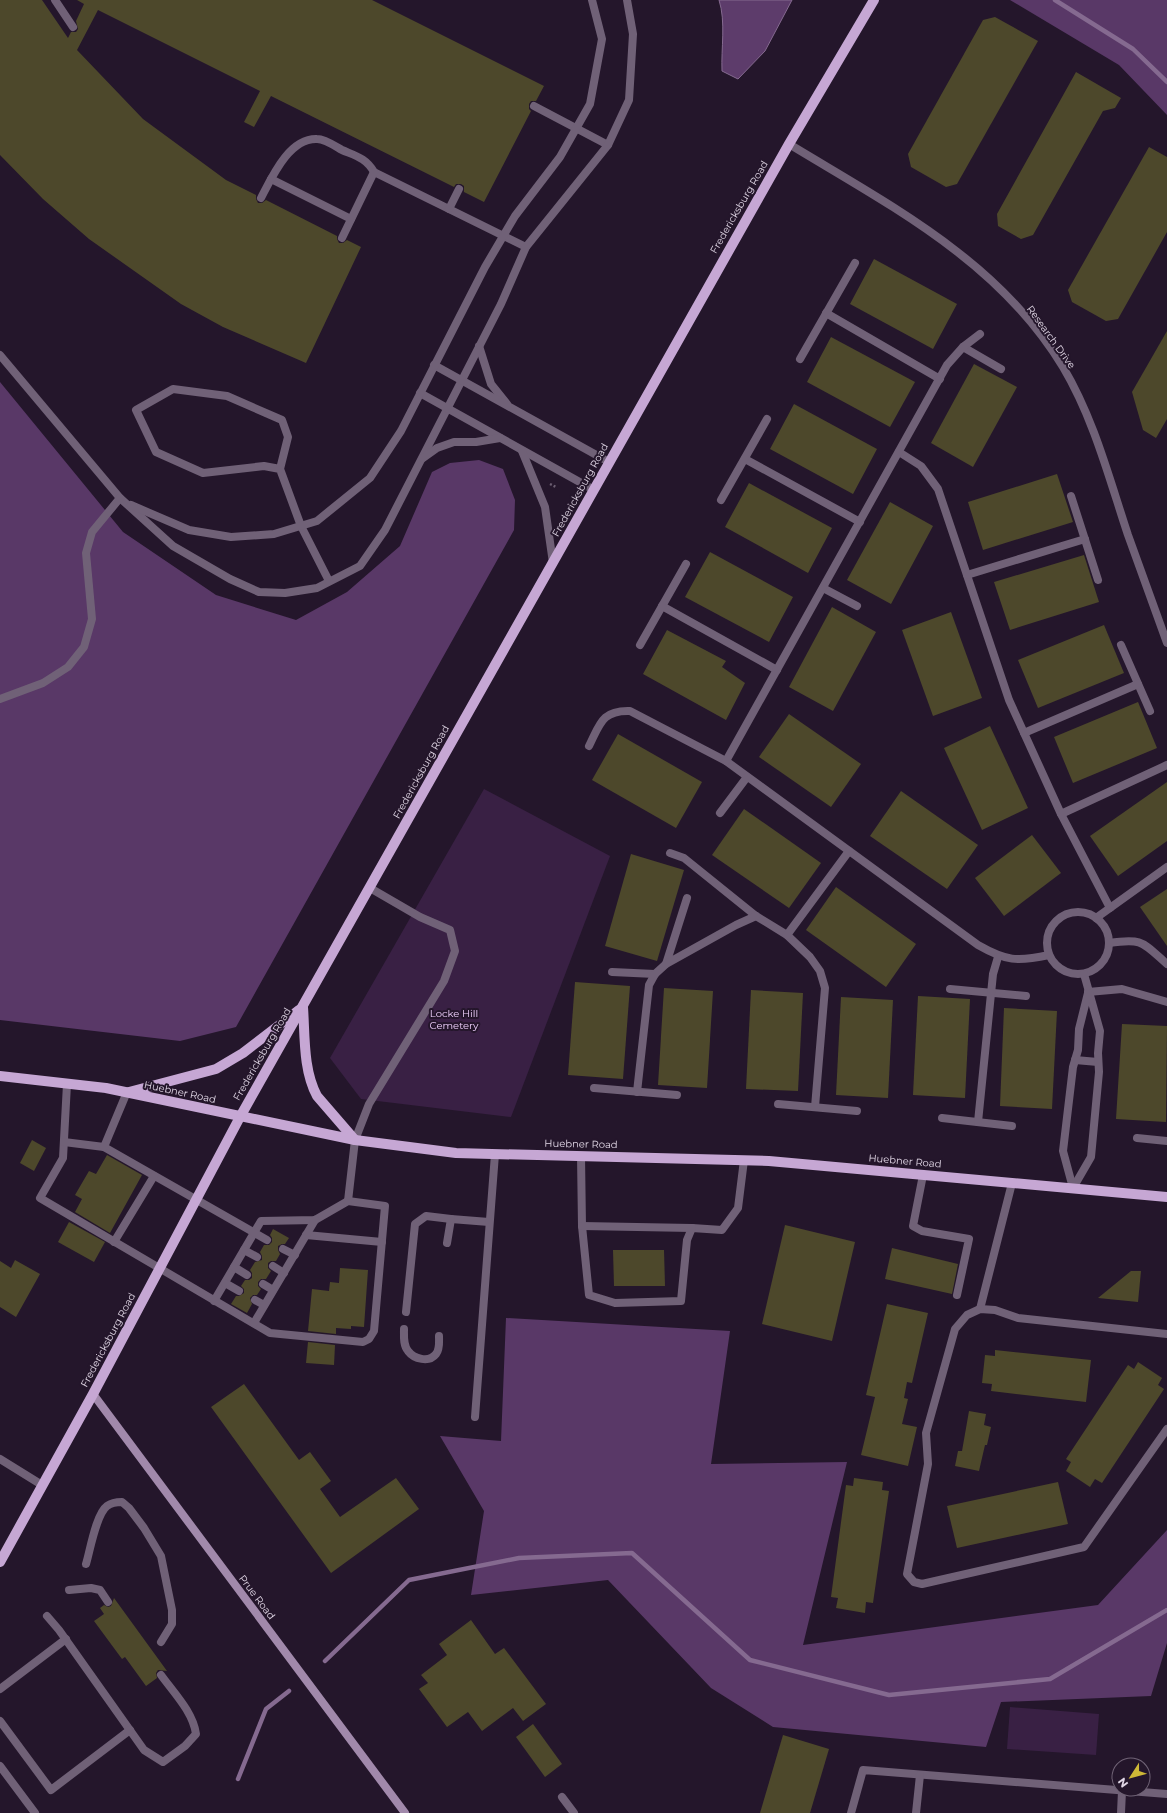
<svg xmlns="http://www.w3.org/2000/svg" width="1167" height="1813" font-family="Montserrat,sans-serif">
<rect width="100%" height="100%" fill="#24162b"/>
<g fill="#392044">
<polygon points="484,789 610,856 511,1117 361,1099 330,1058"/>
<polygon points="1010,1707 1099,1714 1096,1755 1007,1749"/>
</g>
<g fill="#593867">
<polygon points="1010,0 1167,0 1167,115 1119,65"/>
<polygon points="0,382 123,532 216,595 296,620 347,592 400,546 432,472 450,463 479,460 503,469 515,500 514,530 236,1027 180,1041 0,1020"/>
<polygon points="506,1318 730,1331 711,1464 847,1462 803,1645 1098,1605 1167,1530 1167,1643 1151,1696 1001,1702 986,1747 773,1727 711,1688 608,1580 471,1595 484,1511 440,1436 501,1441"/>
</g>
<path fill="#5d3c6b" stroke="#856a90" d="M 719,0 L 792,0 L 765,51 L 738,79 L 722,71 C 721,48 726,22 719,0 Z"/>
<g fill="none" stroke-linecap="round" stroke-linejoin="round">
<g stroke="#856a90" stroke-width="4.5">
<polyline points="1055,0 1133,49 1167,82"/>
<polyline points="325,1661 409,1580 519,1558 632,1553 750,1660 889,1695 1050,1679 1167,1610"/>
<polyline points="238,1779 266,1709 289,1691"/>
</g>
</g>
<g fill="#4d482b">
<polygon points="0,0 42,0 68,38 71,32 76,32 78,29 76,21 84,4 77,0 372,0 544,86 536,101 531,101 529,104 529,109 531,111 484,202 464,192 464,186 461,184 456,184 454,187 271,96 254,127 244,122 260,91 98,10 77,50 143,119 226,180 256,195 256,199 258,203 262,203 266,200 337,236 337,239 339,243 343,243 347,240 361,247 306,363 223,327 181,304 89,239 43,199 0,155"/>
<polygon points="995,17 1038,41 957,184 946,187 911,167 908,154 983,20"/>
<polygon points="1076,72 1121,98 1115,108 1103,111 1033,235 1021,239 998,226 997,214"/>
<polygon points="1149,147 1167,157 1167,232 1118,319 1106,321 1072,302 1068,290"/>
<polygon points="874,259 957,304 933,349 850,304"/>
<polygon points="1167,331 1167,419 1156,438 1143,430 1132,392"/>
<polygon points="831,337 915,382 890,427 807,382"/>
<polygon points="974,364 1017,387 973,467 931,443"/>
<polygon points="794,404 877,449 853,494 770,449"/>
<polygon points="1057,474 1073,522 983,550 968,502"/>
<polygon points="749,483 832,528 808,573 725,527"/>
<polygon points="890,502 933,526 891,604 847,580"/>
<polygon points="710,552 793,597 769,642 685,597"/>
<polygon points="1084,555 1099,602 1010,630 994,582"/>
<polygon points="832,607 876,632 833,711 789,687"/>
<polygon points="951,612 982,698 933,716 902,630"/>
<polygon points="1104,625 1124,673 1038,708 1018,660"/>
<polygon points="667,630 726,661 722,667 745,683 726,720 643,674"/>
<polygon points="1138,702 1157,748 1073,783 1054,737"/>
<polygon points="789,714 861,764 831,807 759,757"/>
<polygon points="990,726 1028,808 982,830 944,748"/>
<polygon points="618,734 702,782 676,828 592,780"/>
<polygon points="1167,782 1167,841 1118,876 1090,836"/>
<polygon points="901,791 978,845 947,889 870,836"/>
<polygon points="744,809 821,863 789,908 712,855"/>
<polygon points="1032,835 1061,873 1004,916 975,878"/>
<polygon points="631,854 684,870 657,961 605,946"/>
<polygon points="836,887 916,944 886,987 806,930"/>
<polygon points="1167,889 1167,946 1140,907"/>
<polygon points="575,982 630,986 623,1079 568,1075"/>
<polygon points="664,988 713,991 707,1088 658,1085"/>
<polygon points="751,990 803,993 798,1091 746,1089"/>
<polygon points="918,996 970,999 965,1098 913,1095"/>
<polygon points="841,997 893,1000 888,1098 836,1095"/>
<polygon points="1004,1008 1057,1011 1052,1109 1000,1106"/>
<polygon points="1122,1024 1167,1026 1166,1122 1116,1119"/>
<polygon points="32,1140 46,1148 34,1171 20,1163"/>
<polygon points="107,1155 142,1175 110,1233 75,1212 82,1199 75,1195 89,1171 96,1174"/>
<polygon points="69,1222 105,1242 94,1262 58,1242"/>
<polygon points="785,1225 855,1242 832,1341 762,1324"/>
<polygon points="273,1229 289,1238 285,1244 282,1244 278,1246 278,1250 280,1254 276,1261 271,1261 268,1263 268,1268 271,1271 266,1279 261,1279 258,1282 258,1286 261,1289 257,1295 253,1295 250,1298 252,1304 247,1313 231,1304 236,1296 239,1296 244,1293 244,1289 241,1286 245,1280 249,1280 252,1278 252,1273 250,1270 255,1262 262,1260 262,1256 260,1252 264,1245 269,1245 272,1242 272,1238 270,1235"/>
<polygon points="892,1248 958,1264 952,1294 885,1279"/>
<polygon points="613,1250 664,1250 665,1286 614,1286"/>
<polygon points="15,1260 40,1274 16,1317 0,1307 0,1261 11,1268"/>
<polygon points="340,1268 368,1270 364,1327 351,1326 351,1329 336,1328 336,1334 308,1331 312,1289 329,1291 330,1282 339,1283"/>
<polygon points="1131,1271 1141,1271 1138,1302 1098,1298"/>
<polygon points="887,1304 928,1313 912,1383 907,1382 904,1398 908,1399 902,1424 917,1427 908,1466 861,1455 875,1397 866,1395"/>
<polygon points="308,1342 335,1345 334,1365 306,1363"/>
<polygon points="995,1350 1091,1360 1086,1402 991,1391 992,1384 982,1383 985,1355 995,1356"/>
<polygon points="1138,1362 1162,1378 1158,1385 1164,1389 1102,1483 1095,1479 1090,1487 1066,1471 1071,1462 1066,1459 1128,1365 1134,1369"/>
<polygon points="244,1384 299,1460 310,1452 331,1481 320,1489 340,1517 396,1478 419,1509 331,1573 211,1407"/>
<polygon points="969,1411 986,1414 984,1425 991,1427 987,1445 985,1445 979,1471 955,1466 958,1451 962,1451"/>
<polygon points="854,1478 883,1482 882,1490 889,1491 873,1603 866,1602 865,1613 836,1608 838,1598 831,1597 846,1485 853,1486"/>
<polygon points="1058,1482 1068,1524 957,1548 947,1506"/>
<polygon points="114,1598 167,1671 158,1670 156,1673 157,1678 146,1686 125,1657 122,1659 94,1621 104,1614 100,1608 104,1605 108,1607 111,1606"/>
<polygon points="471,1620 495,1654 504,1648 546,1704 523,1721 513,1708 482,1731 468,1712 447,1727 419,1689 428,1683 421,1675 447,1655 439,1644"/>
<polygon points="533,1724 562,1764 545,1777 516,1737"/>
<polygon points="783,1735 829,1749 810,1813 760,1813"/>
</g>
<g fill="none" stroke-linecap="round" stroke-linejoin="round">
<polyline stroke="#6c5f72" stroke-width="2.5" stroke-dasharray="2 2" stroke-linecap="butt" points="550,484 556,487"/>
<g stroke="#706177" stroke-width="8">
<polyline points="55,0 73,27"/>
<polyline points="534,106 608,145"/>
<polyline points="271,179 351,219"/>
<path d="M 261,198 C 272,177 289,138 317,139 C 325,139 335,146 342,150 C 356,156 366,158 374,172 L 526,247"/>
<polyline points="449,209 459,189"/>
<polyline points="342,238 374,172"/>
<polyline points="826,313 940,379"/>
<polyline points="479,346 491,384 507,404"/>
<polyline points="963,347 1001,369"/>
<polyline points="0,355 120,498 173,546 230,579 259,592 285,593 317,588 360,566 385,530 501,304 526,247 608,145 629,100 633,34 627,0"/>
<polyline points="800,359 855,263"/>
<polyline points="434,365 609,462"/>
<polyline points="420,393 594,490"/>
<polyline points="522,451 545,507 553,563"/>
<polyline points="899,452 921,466 938,489 1009,700 1061,814 1110,908"/>
<polyline points="423,458 437,448 454,442 476,442 500,438"/>
<polyline points="745,459 860,522"/>
<polyline points="280,469 264,466 203,473 156,452 136,410 173,389 227,396 282,420 288,437 280,469 301,526 329,581"/>
<polyline points="1071,496 1098,580"/>
<polyline points="721,500 767,419"/>
<polyline points="131,505 189,530 231,537 274,534 317,521 370,478 401,431 485,267 515,216 560,157 590,104 602,39 592,0"/>
<polyline points="967,575 1085,539"/>
<polyline points="823,588 857,606"/>
<polyline points="662,606 777,670"/>
<polyline points="640,645 686,564"/>
<polyline points="1121,645 1150,711"/>
<polyline points="0,699 43,683 68,667 84,647 92,619 86,553 92,532 120,498"/>
<polyline points="1024,733 1138,684"/>
<path d="M 589,746 C 600,724 602,710 630,711 L 726,761 L 978,945 C 1006,961 1017,962 1049,955"/>
<polyline points="726,761 947,365 963,347 980,334"/>
<polyline points="720,813 747,777"/>
<polyline points="1061,814 1167,765"/>
<polyline points="670,853 684,858 756,916 787,935 810,957 820,971 825,988 815,1107"/>
<circle cx="1078" cy="943" r="31"/>
<polyline points="1096,918 1167,867"/>
<polyline points="787,935 849,851"/>
<path d="M 1109,943 C 1143,938 1142,942 1167,964"/>
<polyline points="666,964 687,898"/>
<polyline points="612,972 655,974"/>
<polyline points="950,989 1026,996"/>
<polyline points="1088,992 1122,989 1167,1002"/>
<polyline points="1075,1060 1098,1062"/>
<polyline points="67,1084 63,1158 40,1198 270,1333 363,1342 369,1339 374,1331 385,1206 348,1201 315,1220 261,1221 214,1301"/>
<polyline points="594,1088 677,1095"/>
<polyline points="637,1092 649,985 655,974 666,964 736,925 756,916"/>
<polyline points="778,1104 857,1111"/>
<polyline points="942,1118 1012,1126"/>
<polyline points="978,1122 993,974 998,957"/>
<polyline points="1137,1138 1167,1141"/>
<polyline points="64,1142 104,1147 267,1240"/>
<polyline points="104,1147 127,1092"/>
<polyline points="581,1156 582,1226 589,1295 615,1303 681,1301 687,1240 692,1228 722,1230 738,1208 744,1160"/>
<polyline points="923,1175 913,1226 922,1231 969,1239 957,1295"/>
<polyline points="1073,1188 1091,1157 1099,1072 1098,1053 1100,1031 1084,974"/>
<polyline points="1073,1188 1063,1151 1073,1067 1078,1050 1079,1029 1088,993"/>
<polyline points="348,1201 355,1140 369,1104 444,981 455,951 450,930 420,917 370,888"/>
<polyline points="451,1219 489,1222"/>
<polyline points="582,1226 692,1228"/>
<polyline points="306,1235 382,1242"/>
<polyline points="114,1242 154,1176"/>
<polyline points="283,1249 295,1255"/>
<polyline points="244,1250 257,1257"/>
<polyline points="273,1266 284,1273"/>
<polyline points="234,1267 247,1275"/>
<polyline points="225,1283 239,1291"/>
<polyline points="263,1284 273,1290"/>
<polyline points="255,1300 264,1305"/>
<polyline points="980,1309 1012,1183"/>
<polyline points="406,1312 415,1224 426,1216 451,1219 447,1243"/>
<polyline points="254,1323 315,1220"/>
<path d="M 404,1329 C 404,1336 403,1345 408,1351 C 414,1359 429,1363 436,1354 C 440,1349 439,1342 439,1336"/>
<polyline points="1167,1334 1018,1318 995,1310 980,1309 967,1315 955,1329 926,1433 928,1464 907,1574 914,1582 922,1584 1084,1547 1167,1429"/>
<polyline points="475,1417 495,1154"/>
<polyline points="0,1459 42,1485"/>
<path d="M 86,1564 C 90,1551 96,1514 107,1506 C 111,1503 116,1502 122,1502 L 129,1508 L 144,1528 L 161,1556 L 172,1610 L 172,1624 L 161,1642"/>
<polyline points="69,1590 91,1588 100,1590 108,1602"/>
<path d="M 47,1616 L 59,1630 L 144,1750 L 163,1762 L 185,1746 L 196,1734 C 193,1712 174,1693 161,1675"/>
<polyline points="0,1689 66,1639"/>
<polyline points="0,1721 51,1790 130,1730"/>
<polyline points="0,1766 35,1813"/>
<polyline points="562,1797 574,1813"/>
<polyline points="851,1813 863,1770 1167,1794"/>
<polyline points="916,1813 920,1775"/>
<polyline points="1121,1813 1122,1791"/>
</g>
<path stroke="#706177" stroke-width="8" d="M 789,144 C 891,206 999,261 1063,367 C 1094,419 1109,478 1128,535 C 1141,571 1154,607 1167,643"/>
<polyline stroke="#a189ab" stroke-width="8" points="93,1394 405,1813"/>
<g stroke="#c6a7d4" stroke-width="10">
<path d="M 303,1007 C 305,1036 303,1070 317,1096 L 355,1140"/>
<polyline points="0,1076 106,1088 355,1140 456,1153 769,1161 1167,1197"/>
<polyline points="129,1092 216,1069 243,1053 299,1010"/>
<polyline points="0,1562 93,1394 240,1117 789,144 874,0"/>
</g>
</g>
<g text-anchor="middle" dominant-baseline="central" stroke-width="4" stroke-linejoin="round" paint-order="stroke">
<g font-size="10" fill="#e1d7e6" stroke="#24162b">
<text transform="translate(739 207) rotate(-60)">Fredericksburg Road</text>
<text transform="translate(1051 337) rotate(54)">Research Drive</text>
<text transform="translate(580 490) rotate(-61)">Fredericksburg Road</text>
<text transform="translate(421 772) rotate(-61)">Fredericksburg Road</text>
<text transform="translate(262 1054) rotate(-60)">Fredericksburg Road</text>
<text transform="translate(180 1092) rotate(12)">Huebner Road</text>
<text transform="translate(581 1144) rotate(1)">Huebner Road</text>
<text transform="translate(905 1161) rotate(5)">Huebner Road</text>
<text transform="translate(108 1340) rotate(-62)">Fredericksburg Road</text>
<text transform="translate(257 1597) rotate(53)">Prue Road</text>
</g>
<g font-size="10" fill="#f0d1fe" stroke="#24162b">
<text x="454" y="1013">Locke Hill<tspan x="454" dy="12">Cemetery</tspan></text>
</g>
</g>
<g transform="translate(1131 1777) rotate(234)"><circle r="19" fill="#24162b" stroke="#706376"/>
<path d="M0-3L7 15L0 10L-7 15Z" fill="#cfb837"/>
<text y="-6" font-size="11" font-weight="bold" text-anchor="middle" fill="#e1d7e6">N</text>
</g>
</svg>
